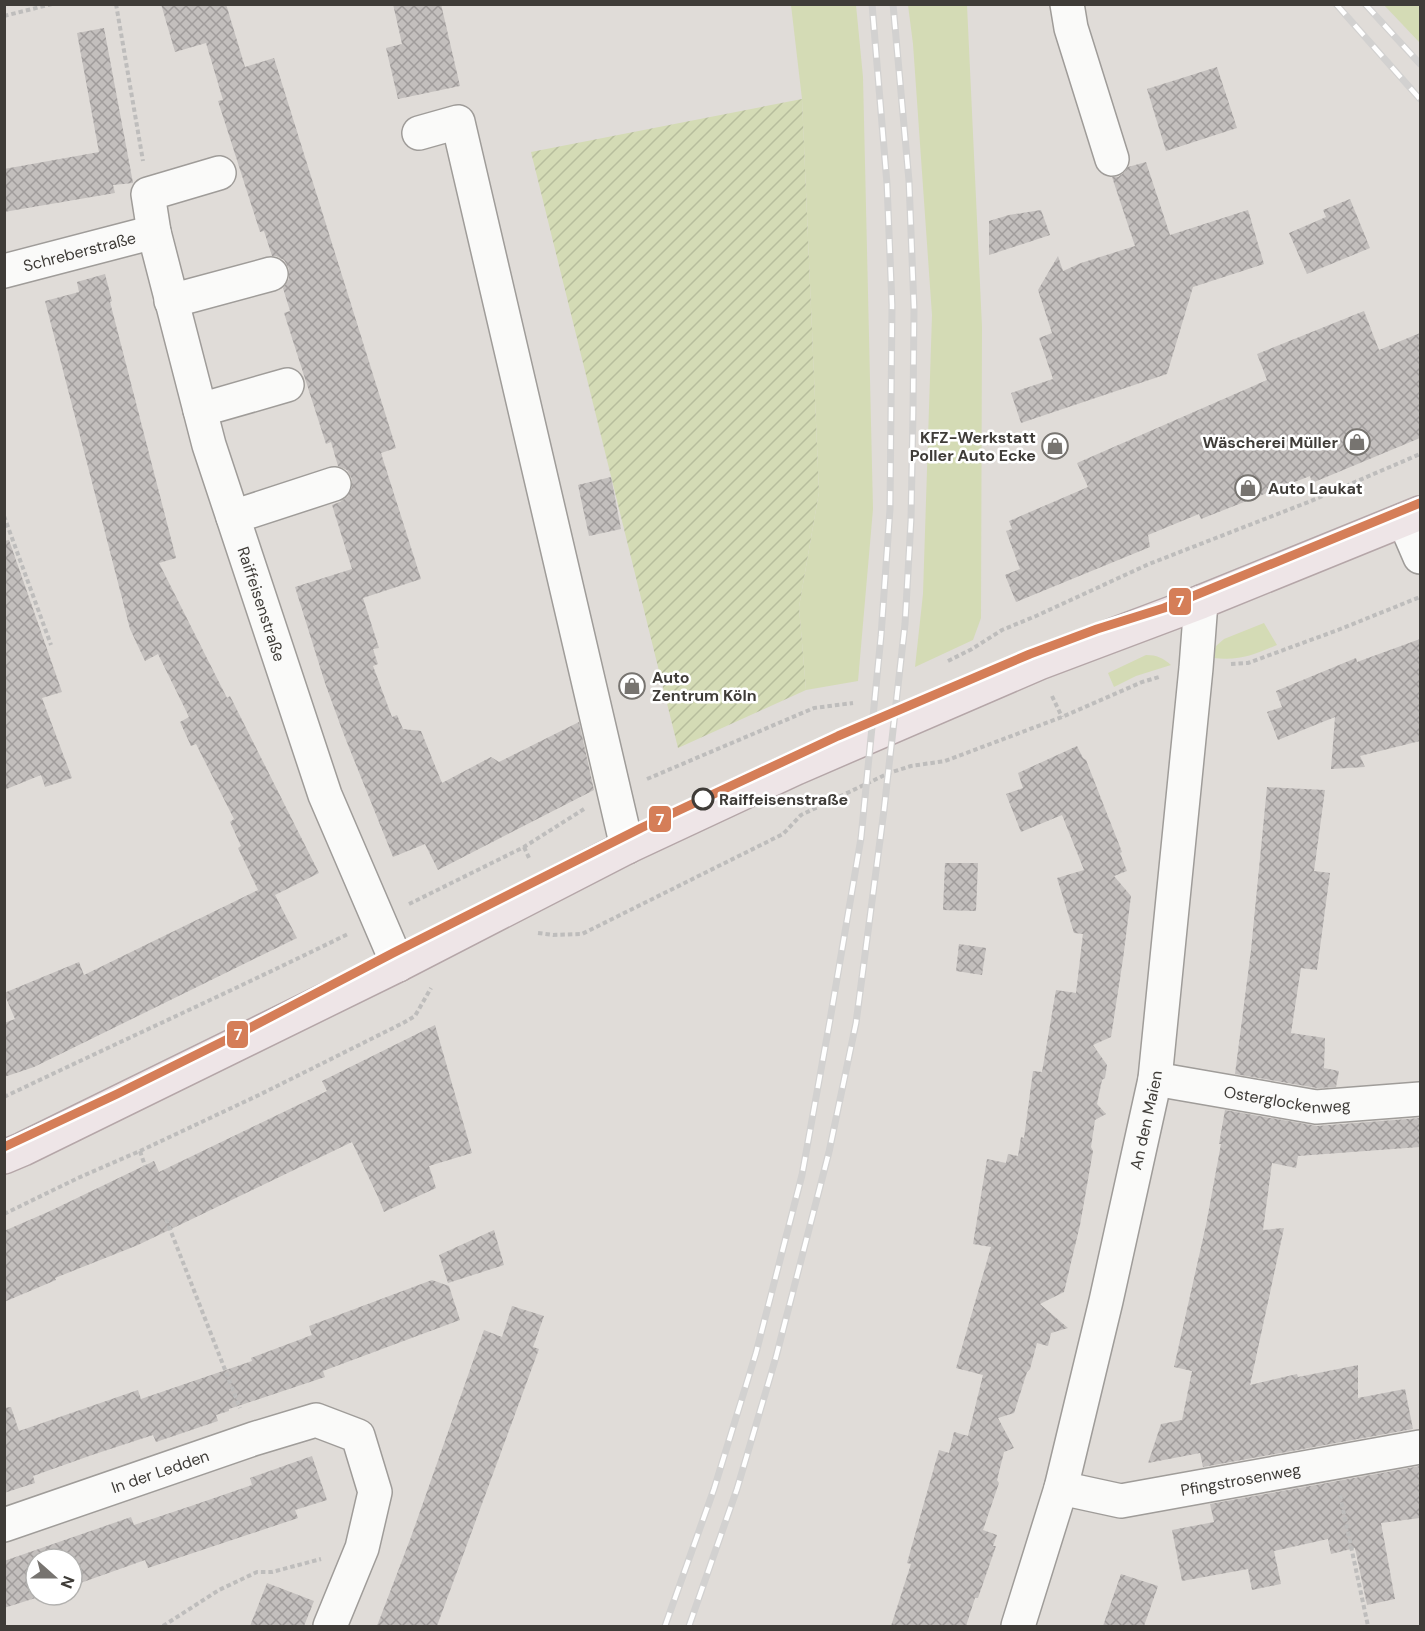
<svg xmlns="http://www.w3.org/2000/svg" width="1425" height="1631" font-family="'DM Sans',sans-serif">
<defs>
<pattern id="garden-furrows" width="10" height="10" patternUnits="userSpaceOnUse" patternTransform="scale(1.5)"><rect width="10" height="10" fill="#d4dbb5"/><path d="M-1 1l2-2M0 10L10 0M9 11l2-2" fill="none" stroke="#b7bd9c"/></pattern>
<pattern id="building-cross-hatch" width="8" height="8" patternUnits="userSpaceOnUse" patternTransform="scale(1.5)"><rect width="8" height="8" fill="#c3bfbd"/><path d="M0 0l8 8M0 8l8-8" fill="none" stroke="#a09c9b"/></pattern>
</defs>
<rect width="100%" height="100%" fill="#e0dcd8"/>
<g fill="#d4dbb5">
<polygon points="791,5 856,5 863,77 873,509 858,681 806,690 799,607 819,492 802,99"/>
<polygon points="908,5 967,5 982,327 981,618 973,640 915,667 923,594 932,315 913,44"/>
<polygon points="1384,5 1420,5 1420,43"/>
<path d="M 1264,623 L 1277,645 C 1253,655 1241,661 1213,658 L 1216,646 L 1224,639 Z"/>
<path d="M 1146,655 C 1157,655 1163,658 1171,665 L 1136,676 L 1114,687 L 1108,673 Z"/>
</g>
<polygon fill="url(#garden-furrows)" points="802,99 819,492 799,607 806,690 678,748 531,152"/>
<g fill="url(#building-cross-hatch)">
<polygon points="161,4 226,4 245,67 274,58 396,448 381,453 421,579 363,598 379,648 373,649 378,664 373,666 392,717 397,715 403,729 421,731 442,783 491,757 499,762 579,722 594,790 438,870 425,844 393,857 344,735 325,683 295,587 352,569 332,505 340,502 348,496 352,487 352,479 347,470 338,466 331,442 326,444 284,313 290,311 283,288 289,279 289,269 284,260 276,256 272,256 264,231 260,232 218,101 223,100 206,43 175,52"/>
<polygon points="393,4 441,4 460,86 398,99 386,48 402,44"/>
<polygon points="104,28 133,183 113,185 115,193 4,212 4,169 99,152 77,33"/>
<polygon points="1217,67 1237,128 1166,151 1147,89"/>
<polygon points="1146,162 1170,235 1248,210 1264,264 1193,287 1167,374 1021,423 1011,393 1053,379 1039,338 1052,333 1038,290 1058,256 1063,271 1081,263 1135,246 1112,177 1118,177 1125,172 1128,167"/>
<polygon points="1350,199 1370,248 1307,274 1289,233 1326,217 1323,210"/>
<polygon points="1041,210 1050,235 989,255 989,221 1009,215"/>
<polygon points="105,274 112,301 110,302 176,558 159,563 227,698 230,696 319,873 275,895 297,938 34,1067 4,1077 4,1023 15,1019 4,993 79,962 84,975 258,890 238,848 241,846 230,822 234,819 196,744 191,746 180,722 189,717 158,654 145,661 130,629 45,301 79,292 77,282"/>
<polygon points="1364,311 1379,350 1420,333 1420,438 1312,483 1310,476 1201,519 1199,514 1148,535 1150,547 1016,602 1005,575 1020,569 1006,531 1012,529 1009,521 1088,487 1077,463 1267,380 1257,354"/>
<polygon points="611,477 621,529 589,536 578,485"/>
<polygon points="9,540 62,692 42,698 72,778 45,787 41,775 4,790 4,541"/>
<polygon points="1420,639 1420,741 1360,756 1365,767 1331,769 1335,717 1278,740 1267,712 1282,707 1276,691 1356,658 1357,662"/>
<polygon points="1077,746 1083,758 1086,760 1122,852 1120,853 1127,871 1114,876 1131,896 1123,959 1111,1037 1093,1045 1107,1065 1105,1078 1102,1080 1097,1104 1106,1114 1095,1120 1091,1147 1093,1151 1080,1225 1064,1292 1040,1304 1068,1328 1051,1333 1048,1346 1037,1343 1030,1369 1027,1372 1014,1413 998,1418 1014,1448 1004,1452 997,1480 999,1483 983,1530 997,1535 993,1546 996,1546 978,1598 975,1598 966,1626 891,1626 911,1564 907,1563 939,1450 949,1453 954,1432 968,1436 983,1375 956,1368 991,1247 973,1244 987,1159 1006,1163 1008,1154 1018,1156 1021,1137 1024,1138 1033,1071 1042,1072 1056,990 1076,993 1083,934 1074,933 1057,878 1084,870 1062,815 1021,832 1006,794 1023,788 1018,773"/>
<polygon points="1267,787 1325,790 1314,871 1330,873 1317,970 1301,968 1291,1033 1325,1038 1324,1068 1339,1071 1336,1087 1317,1088 1235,1074 1251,950"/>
<polygon points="945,863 978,863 976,911 943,910"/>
<polygon points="959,944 986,948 982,975 956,971"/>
<polygon points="435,1025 472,1153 429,1166 436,1188 384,1212 378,1197 352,1142 138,1245 55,1278 56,1280 4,1302 4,1231 48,1212 154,1161 159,1172 327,1091 322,1081"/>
<polygon points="1225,1110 1317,1126 1420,1118 1420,1147 1298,1156 1296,1168 1272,1163 1263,1230 1284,1228 1250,1385 1297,1374 1298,1377 1358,1365 1358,1398 1405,1389 1413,1429 1203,1467 1200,1453 1148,1463 1161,1424 1182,1420 1192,1371 1174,1367 1206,1225 1221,1144 1219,1144"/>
<polygon points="494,1230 504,1265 448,1283 439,1255"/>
<polygon points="432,1280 449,1286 460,1320 323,1371 325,1377 229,1409 229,1411 216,1415 218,1421 156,1442 153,1435 92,1455 33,1476 35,1483 4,1493 4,1408 11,1407 19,1431 138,1390 141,1399 252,1361 251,1358 312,1335 309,1326"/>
<polygon points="512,1306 544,1316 533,1347 539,1349 437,1626 377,1626 411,1537 484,1330 502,1337"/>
<polygon points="312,1456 327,1500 295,1510 298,1518 148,1568 145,1560 72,1586 72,1559 36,1559 36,1595 45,1595 4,1608 4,1561 131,1517 134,1525 194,1505 252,1485 250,1478"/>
<polygon points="1420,1466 1420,1518 1381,1523 1395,1599 1367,1605 1355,1548 1331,1554 1328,1539 1274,1551 1281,1584 1252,1590 1248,1569 1182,1581 1172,1530 1214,1522 1210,1504"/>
<polygon points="1121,1574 1158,1586 1144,1626 1103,1626"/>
<polygon points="267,1583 314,1601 304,1626 250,1626"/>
</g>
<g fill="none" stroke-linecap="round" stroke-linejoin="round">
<g stroke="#9f9c99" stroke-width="36">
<g id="minor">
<polyline points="1067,4 1071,28 1112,159"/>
<polyline points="419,133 458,122 627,847"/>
<path id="s1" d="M 219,173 L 148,194 L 154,232 L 209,445 L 325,795 L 398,965"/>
<path id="s2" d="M 4,271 L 154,232"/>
<polyline points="171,301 271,274"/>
<polyline points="200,410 287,385"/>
<polyline points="233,517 334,484"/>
<polyline points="1404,520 1420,557"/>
<path id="s3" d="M 1155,1079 L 1316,1107 L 1420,1099"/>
<path id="s4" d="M 1061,1488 L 1121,1501 L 1420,1447"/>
<path id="s5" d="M 4,1525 L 253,1439 L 316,1420 L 358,1436 L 375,1492 L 362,1548 L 330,1626"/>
<path id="s6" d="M 1018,1626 L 1061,1488 L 1106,1301 L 1155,1079 L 1196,668 L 1201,602"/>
</g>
</g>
<g stroke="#b5a6a8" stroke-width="36">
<polyline id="major" points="4,1157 23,1149 398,965 627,847 796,768 1039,663 1201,602 1420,513"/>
</g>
<g stroke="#bebdbc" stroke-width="4" stroke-dasharray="4.5 3" stroke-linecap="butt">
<polyline points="116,4 143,161"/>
<polyline points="4,16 52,4"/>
<polyline points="4,516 51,645"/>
<polyline points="948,661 972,649 1002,630 1036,616 1149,564 1311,501 1420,454"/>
<polyline points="1231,664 1248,663 1338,630 1420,597"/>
<polyline points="1052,696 1062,717"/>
<polyline points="647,779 814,708 853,703"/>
<polyline points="524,847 530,860"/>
<polyline points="409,904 524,847 584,809"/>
<polyline points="538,933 553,935 582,934 783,834 801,815 889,773 911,766 945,761 1062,717 1142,682 1159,677"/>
<path d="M 4,1097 C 119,1042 234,990 348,934"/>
<polyline points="140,1151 145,1166"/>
<polyline points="4,1214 78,1178 140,1151 261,1094 403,1023 415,1016 431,988"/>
<polyline points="166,1219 240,1408"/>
<polyline points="1340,1495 1368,1626"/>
<polyline points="163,1626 219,1590 257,1572 272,1572 321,1559"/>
</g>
<use href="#minor" stroke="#fafaf9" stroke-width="33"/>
<use href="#major" stroke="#eee5e7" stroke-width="33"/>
<g stroke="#d2d1d0" stroke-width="7">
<g id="rail">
<polyline points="1336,4 1420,99"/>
<polyline points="1365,4 1420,64"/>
<polyline points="665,1626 714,1489 756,1353 802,1175 830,1020 861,838 881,636 890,509 892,305 887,184 872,4"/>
<polyline points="689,1626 737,1489 776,1357 829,1152 856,1023 884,810 905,624 911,520 913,413 914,308 909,181 893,4"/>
</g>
</g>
<use href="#rail" stroke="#fff" stroke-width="4.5" stroke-dasharray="14" stroke-linecap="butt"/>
<g stroke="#fff" stroke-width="14">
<polyline id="tram-1" points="4,1147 117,1094 240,1033 393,953 641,828 838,736 1030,654 1097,629 1164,608 1420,503"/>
</g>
<use href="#tram-1" stroke="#d57e58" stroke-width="9"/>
</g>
<defs>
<g id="shop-ring" transform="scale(1.35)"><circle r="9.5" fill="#fff" stroke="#777470" stroke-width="1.5"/><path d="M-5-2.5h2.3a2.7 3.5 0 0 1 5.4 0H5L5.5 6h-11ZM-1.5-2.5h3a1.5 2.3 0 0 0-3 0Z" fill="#777470"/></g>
</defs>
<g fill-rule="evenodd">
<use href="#shop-ring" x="1357" y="442"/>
<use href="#shop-ring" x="1055" y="446"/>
<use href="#shop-ring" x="1248" y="488"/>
<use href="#shop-ring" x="632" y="686"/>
</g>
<circle fill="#fff" stroke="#3f3c38" stroke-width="3" cx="703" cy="799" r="10"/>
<g text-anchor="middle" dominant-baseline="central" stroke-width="5" stroke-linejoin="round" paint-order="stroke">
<g font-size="16" fill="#3f3c38" stroke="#fff">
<text stroke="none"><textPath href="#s2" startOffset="78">Schreberstraße</textPath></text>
<text stroke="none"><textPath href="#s1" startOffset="500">Raiffeisenstraße</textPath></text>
<text stroke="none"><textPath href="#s3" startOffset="134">Osterglockenweg</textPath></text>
<text stroke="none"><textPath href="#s6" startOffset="522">An den Maien</textPath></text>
<text stroke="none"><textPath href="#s5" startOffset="165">In der Ledden</textPath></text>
<text stroke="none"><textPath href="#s4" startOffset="183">Pfingstrosenweg</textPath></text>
</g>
<g font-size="16" font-weight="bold" fill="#3f3c38" stroke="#fff" text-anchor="end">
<text x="1036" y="437">KFZ-Werkstatt<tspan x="1036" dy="18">Poller Auto Ecke</tspan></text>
<text x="1338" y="442">Wäscherei Müller</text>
<text x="1268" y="488" text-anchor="start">Auto Laukat</text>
<text x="652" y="677" text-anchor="start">Auto<tspan x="652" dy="18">Zentrum Köln</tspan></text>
</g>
<g font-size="16" font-weight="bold" fill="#3f3c38" stroke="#fff" text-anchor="start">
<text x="719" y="799">Raiffeisenstraße</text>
</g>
</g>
<g stroke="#fff" stroke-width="2">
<rect x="1168" y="587" width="24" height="29" rx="6" fill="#d57e58"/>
<rect x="648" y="805" width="24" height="28" rx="6" fill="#d57e58"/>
<rect x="226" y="1020" width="23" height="29" rx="6" fill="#d57e58"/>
</g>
<g font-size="16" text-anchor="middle" font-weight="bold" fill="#fff">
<text x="1180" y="607">7</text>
<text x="660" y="825">7</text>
<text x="238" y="1040">7</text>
</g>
<rect width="1425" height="1631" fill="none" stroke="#3f3c38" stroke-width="12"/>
<g transform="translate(54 1577) rotate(111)"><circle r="28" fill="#ffffff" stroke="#b2b1af" stroke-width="1.5"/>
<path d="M0-4.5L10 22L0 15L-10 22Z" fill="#777470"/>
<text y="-9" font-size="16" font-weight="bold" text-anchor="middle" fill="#3f3c38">N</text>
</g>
</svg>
